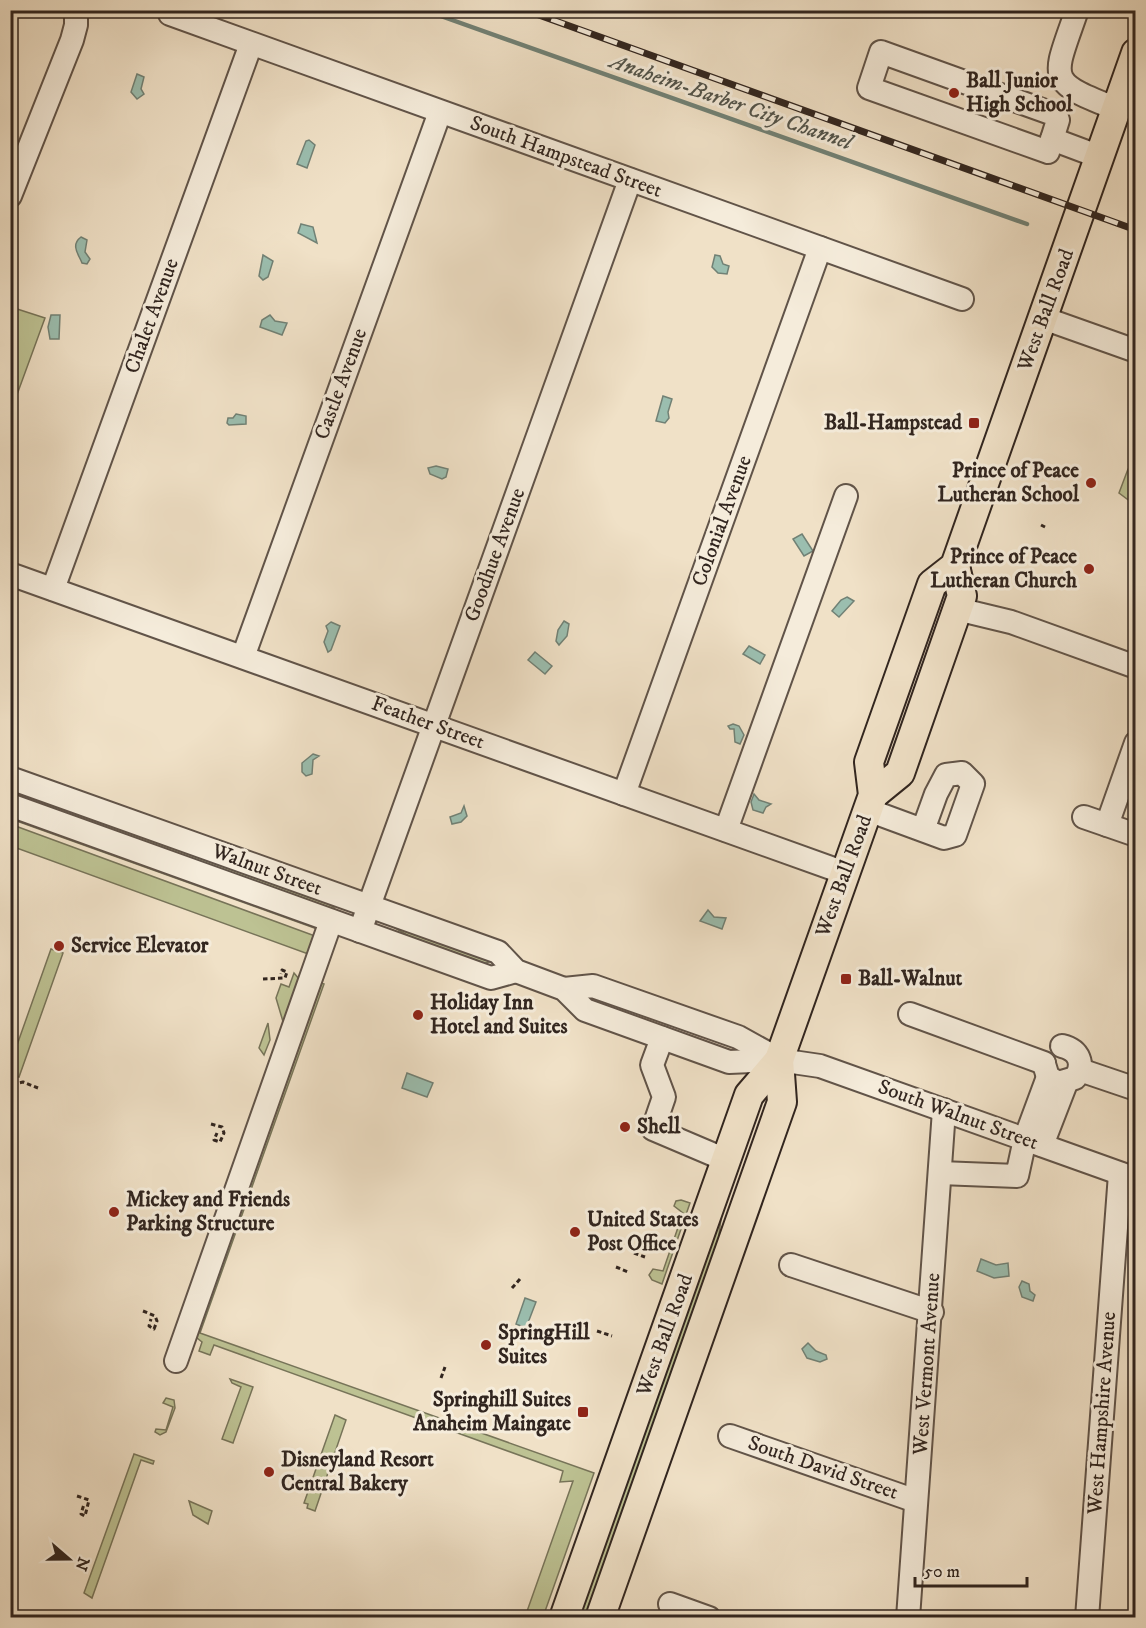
<svg xmlns="http://www.w3.org/2000/svg" width="1146" height="1628" font-family="'IM FELL DW Pica',serif">
<rect width="100%" height="100%" fill="#f0e1c7"/>
<filter id="stains"><feTurbulence type="fractalNoise" baseFrequency=".00333" numOctaves="4"/><feColorMatrix values="0 0 0 0 .2 0 0 0 0 .09 0 0 0 0 .02 0 0 0 .5 -.17"/></filter>
<radialGradient id="worn" r=".72"><stop offset=".6" stop-color="#630" stop-opacity="0"/><stop offset="1" stop-color="#630" stop-opacity=".3"/></radialGradient>
<g fill="#bdc293" stroke="#777459" stroke-width="1.5">
<polygon points="11,307 45,318 11,411 10,307"/>
<polygon points="1135,467 1135,501 1131,502 1119,493 1128,469"/>
<polygon points="11,791 328,904 334,907 334,912 11,798"/>
<polygon points="11,814 310,921 320,930 11,819"/>
<polygon points="10,824 315,936 311,955 11,846"/>
<polygon points="392,926 491,961 484,964 415,940"/>
<polygon points="51,949 63,953 19,1077 11,1075 11,1062"/>
<polygon points="294,973 299,979 284,1025 276,998 281,984 289,987"/>
<polygon points="318,982 324,984 200,1333 594,1473 543,1617 525,1617 573,1481 560,1482 563,1471 214,1345 210,1355 199,1351 202,1342 192,1334"/>
<polygon points="268,1023 270,1040 264,1055 259,1048"/>
<polygon points="681,1200 690,1203 662,1284 652,1280 649,1275 653,1269 663,1271 683,1213 674,1206 676,1201"/>
<polygon points="719,1219 721,1219 717,1249 586,1617 578,1618"/>
<polygon points="230,1379 253,1387 233,1443 222,1439 241,1387 232,1383"/>
<polygon points="166,1398 174,1400 175,1408 166,1432 160,1435 155,1432 156,1429 166,1430 173,1407 163,1403"/>
<polygon points="335,1415 346,1420 315,1511 307,1508 308,1504 304,1503"/>
<polygon points="134,1454 154,1461 153,1464 141,1460 92,1598 84,1593"/>
<polygon points="189,1501 212,1511 208,1524 193,1515"/>
</g>
<g fill="#9bbeaf" stroke="#718175" stroke-width="1.5">
<polygon points="137,74 144,77 141,89 144,94 137,99 131,92"/>
<polygon points="309,140 315,145 307,168 297,164 306,141"/>
<polygon points="301,224 313,227 317,243 298,233"/>
<path d="M 81,237 L 87,240 L 85,252 L 90,259 L 87,264 L 82,263 C 79,255 70,245 81,237 Z"/>
<polygon points="263,255 273,261 268,277 263,280 259,276"/>
<polygon points="715,255 720,256 723,264 729,266 727,274 718,273 712,267"/>
<polygon points="51,315 60,315 59,339 50,339 48,327"/>
<polygon points="270,315 275,321 287,323 282,335 260,327 262,320"/>
<polygon points="663,396 672,399 668,412 669,418 665,423 656,421"/>
<polygon points="236,414 246,416 246,424 229,425 227,423 228,418 233,418"/>
<polygon points="436,466 448,469 446,477 442,479 430,474 428,468"/>
<polygon points="802,534 813,551 804,556 793,539"/>
<polygon points="847,597 854,601 839,617 832,611 841,600"/>
<polygon points="564,621 569,624 567,636 559,645 556,641 558,630"/>
<polygon points="331,622 340,626 331,650 328,652 324,642 328,631 326,626"/>
<polygon points="749,646 765,655 760,664 743,654"/>
<polygon points="535,652 552,666 545,674 528,660"/>
<polygon points="733,724 739,726 744,735 740,744 735,742 734,729 730,729 728,726"/>
<polygon points="313,754 319,756 313,760 312,774 306,776 302,772 302,763"/>
<polygon points="754,794 759,800 771,804 766,807 763,813 753,810 751,802"/>
<polygon points="464,806 467,816 461,822 452,824 450,817 461,813"/>
<polygon points="708,910 714,917 726,918 722,929 700,921"/>
<polygon points="407,1073 433,1083 427,1097 402,1088"/>
<polygon points="981,1259 996,1265 1008,1263 1009,1276 994,1278 977,1271"/>
<polygon points="1022,1281 1029,1284 1030,1291 1035,1295 1033,1301 1022,1297 1019,1287"/>
<polygon points="525,1298 536,1302 526,1328 516,1324"/>
<polygon points="808,1343 816,1351 826,1355 827,1359 820,1362 807,1358 802,1349"/>
</g>
<g fill="none" stroke-linecap="round" stroke-linejoin="round">
<polyline stroke="#718175" stroke-width="4.5" points="424,10 1027,224"/>
<g stroke="#615449" stroke-width="26">
<g id="minor">
<path d="M 1077,10 C 1053,80 1044,81 1117,109"/>
<polyline points="170,14 962,299"/>
<polygon points="881,52 1056,115 1058,120 1048,152 869,88"/>
<polyline points="1052,139 1100,157"/>
<polyline points="10,196 72,40 76,25 76,10"/>
<polyline points="1043,318 1136,351"/>
<polyline points="10,574 845,873"/>
<polyline points="53,589 251,44"/>
<polyline points="957,609 1011,622 1136,667"/>
<polyline points="243,657 440,112"/>
<polyline points="10,778 498,952 516,971 564,989 585,1010 729,1062 779,1060 820,1066 1136,1179"/>
<polyline points="624,794 820,248"/>
<polyline points="10,805 491,978 516,971"/>
<polyline points="868,810 944,838 955,835 973,784 962,773 946,775 936,794 923,830"/>
<polyline points="1084,817 1136,835"/>
<polyline points="1107,825 1136,743"/>
<polyline points="726,830 846,496"/>
<polyline points="360,931 630,180"/>
<polyline points="564,989 593,986 738,1037 778,1059"/>
<polyline points="910,1014 1044,1063"/>
<polyline points="662,1038 652,1065 664,1097 653,1129 726,1160"/>
<path d="M 1044,1064 L 1048,1077 L 1058,1083 L 1075,1078 C 1085,1064 1079,1050 1062,1046"/>
<polyline points="1080,1070 1136,1089"/>
<polyline points="1042,1145 1066,1083"/>
<polyline points="940,1173 1017,1176 1025,1139 1048,1077"/>
<polyline points="791,1265 932,1312"/>
<polyline points="176,1361 331,921"/>
<polyline points="730,1436 916,1501"/>
<polyline points="670,1604 709,1618"/>
<polyline points="908,1618 944,1110"/>
<polyline points="1087,1618 1120,1174"/>
</g>
</g>
<g stroke="#31251f" stroke-width="32">
<g id="major">
<polyline points="873,795 900,773 962,596 955,566"/>
<polyline points="564,1618 749,1095 779,1060 873,795 869,762 932,584 955,566 1136,53"/>
<polyline points="600,1618 782,1102 779,1060"/>
</g>
</g>
<g stroke="#31251f" stroke-width="3" stroke-dasharray="4.5 3" stroke-linecap="butt">
<polyline points="1041,525 1047,528"/>
<polyline points="263,979 285,978 287,972 282,970 281,974"/>
<polyline points="10,1092 14,1084 23,1082 38,1088"/>
<polyline points="211,1124 222,1127 224,1133 220,1142 214,1140 217,1133"/>
<polyline points="634,1253 645,1257"/>
<polyline points="616,1267 628,1272"/>
<polyline points="512,1288 520,1279"/>
<polyline points="143,1311 155,1316 157,1321 154,1329 149,1326 151,1319"/>
<polyline points="597,1331 612,1336"/>
<polyline points="441,1378 445,1367"/>
<polyline points="77,1496 89,1500 85,1516 81,1514 84,1504"/>
</g>
<use href="#minor" stroke="#f5ecdb" stroke-width="22"/>
<use href="#major" stroke="#f0e1c7" stroke-width="28"/>
<g stroke="#31251f" stroke-width="7">
<polyline id="rail" points="525,10 1136,230"/>
</g>
<use href="#rail" stroke="#f5ecdb" stroke-width="4.5" stroke-dasharray="14" stroke-linecap="butt"/>
</g>
<g fill="#8f2418" stroke="#f5ecdb" stroke-width="2">
<circle cx="954" cy="93" r="6"/>
<rect x="968" y="417" width="12" height="12" rx="3"/>
<circle cx="1091" cy="483" r="6"/>
<circle cx="1089" cy="569" r="6"/>
<circle cx="59" cy="946" r="6"/>
<rect x="840" y="973" width="12" height="12" rx="3"/>
<circle cx="418" cy="1015" r="6"/>
<circle cx="625" cy="1127" r="6"/>
<circle cx="114" cy="1212" r="6"/>
<circle cx="575" cy="1232" r="6"/>
<circle cx="486" cy="1345" r="6"/>
<rect x="577" y="1406" width="12" height="12" rx="3"/>
<circle cx="269" cy="1472" r="6"/>
</g>
<g text-anchor="middle" dominant-baseline="central" stroke-width="6" stroke-linejoin="round" paint-order="stroke">
<g font-size="21" font-weight="bold" fill="#31251f" stroke="#f5ecdb" text-anchor="start">
<text x="966" y="81">Ball Junior<tspan x="966" dy="24">High School</tspan></text>
<text x="962" y="423" text-anchor="end">Ball-Hampstead</text>
<text x="1079" y="471" text-anchor="end">Prince of Peace<tspan x="1079" dy="24">Lutheran School</tspan></text>
<text x="1077" y="557" text-anchor="end">Prince of Peace<tspan x="1077" dy="24">Lutheran Church</tspan></text>
<text x="71" y="946">Service Elevator</text>
<text x="858" y="979">Ball-Walnut</text>
<text x="430" y="1003">Holiday Inn<tspan x="430" dy="24">Hotel and Suites</tspan></text>
<text x="637" y="1127">Shell</text>
<text x="126" y="1200">Mickey and Friends<tspan x="126" dy="24">Parking Structure</tspan></text>
<text x="587" y="1220">United States<tspan x="587" dy="24">Post Office</tspan></text>
<text x="498" y="1333">SpringHill<tspan x="498" dy="24">Suites</tspan></text>
<text x="571" y="1400" text-anchor="end">Springhill Suites<tspan x="571" dy="24">Anaheim Maingate</tspan></text>
<text x="281" y="1460">Disneyland Resort<tspan x="281" dy="24">Central Bakery</tspan></text>
</g>
<g font-size="21" fill="#31251f" stroke="#f5ecdb">
<text transform="translate(566 157) rotate(20)">South Hampstead Street</text>
<text transform="translate(1046 310) rotate(-70)">West Ball Road</text>
<text transform="translate(152 316) rotate(-70)">Chalet Avenue</text>
<text transform="translate(341 384) rotate(-70)">Castle Avenue</text>
<text transform="translate(722 521) rotate(-70)">Colonial Avenue</text>
<text transform="translate(495 555) rotate(-70)">Goodhue Avenue</text>
<text transform="translate(428 723) rotate(20)">Feather Street</text>
<text transform="translate(267 870) rotate(20)">Walnut Street</text>
<text transform="translate(844 876) rotate(-70)">West Ball Road</text>
<text transform="translate(958 1115) rotate(20)">South Walnut Street</text>
<text transform="translate(665 1335) rotate(-70)">West Ball Road</text>
<text transform="translate(927 1364) rotate(-86)">West Vermont Avenue</text>
<text transform="translate(1102 1413) rotate(-86)">West Hampshire Avenue</text>
<text transform="translate(823 1468) rotate(19)">South David Street</text>
</g>
<g font-size="22" font-style="italic" fill="#51534a" stroke="#f5ecdb">
<text transform="translate(731 102) rotate(19)">Anaheim-Barber City Channel</text>
</g>
</g>
<rect width="1146" height="1628" fill="none" stroke="#f0e1c7" stroke-width="36"/>
<rect x="12" y="12" width="1122" height="1604" fill="none" stroke="#31251f" stroke-width="3"/>
<rect x="18" y="18" width="1110" height="1592" fill="none" stroke="#31251f" stroke-width="1.5"/>
<g transform="translate(69 1559) rotate(110)" stroke="#f5ecdb" stroke-width="4.5" paint-order="stroke">
<path d="M0-4.5L10 22L0 15L-10 22Z" fill="#31251f"/>
<text y="-9" font-size="16" font-weight="bold" text-anchor="middle" fill="#31251f">N</text>
</g>
<path d="M915 1577v9h112v-9" fill="none" stroke="#31251f" stroke-width="3"/>
<text x="924" y="1577" font-size="18" fill="#31251f" stroke="#f5ecdb" stroke-width="4.5" paint-order="stroke">50 m</text>
<rect width="100%" height="100%" filter="url(#stains)"/>
<rect width="100%" height="100%" fill="url(#worn)"/>
</svg>
